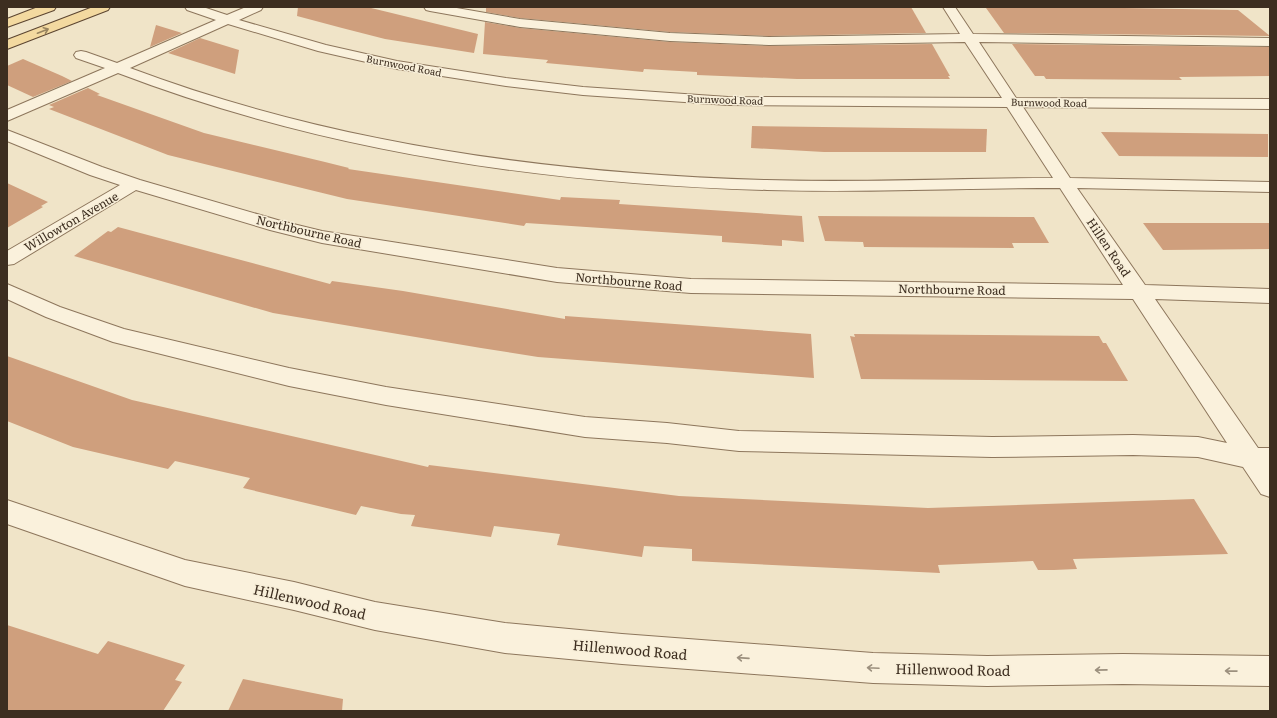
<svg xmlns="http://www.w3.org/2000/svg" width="1277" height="718" font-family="Literata,serif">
<rect width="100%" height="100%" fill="#f0e4c8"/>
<g fill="#cf9f7d">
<polygon points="298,7 367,7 478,34 474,53 385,39 342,28 297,16"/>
<polygon points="486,7 911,7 926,33 769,36 670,32 520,18 486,12"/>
<polygon points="1068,7 1238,10 1270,36 1004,33 986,8 1069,8"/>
<polygon points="485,22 520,28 670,42 769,46 932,44 950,76 948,76 950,79 797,79 697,75 697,72 644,69 643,72 546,63 548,60 483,54"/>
<polygon points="156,25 182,33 150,47"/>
<polygon points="200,38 239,50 235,74 168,53"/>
<polygon points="1012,44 1270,47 1270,76 1179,77 1182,80 1046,79 1044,76 1035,76"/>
<polygon points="23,59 62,76 72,81 33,97 7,85 7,66"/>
<polygon points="88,88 100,94 97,95 204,133 325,162 349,168 348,169 560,200 561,197 620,200 619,204 802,216 804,242 782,240 782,246 722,242 722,236 526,223 524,226 347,199 168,155 49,109 54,107 49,105"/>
<polygon points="752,126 987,129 986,152 824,152 751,148"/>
<polygon points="1101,132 1268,134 1268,157 1119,156"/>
<polygon points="7,183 48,202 41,206 43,207 7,228"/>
<polygon points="818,216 1034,217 1049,243 1012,243 1014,248 864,247 863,242 825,241"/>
<polygon points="1143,223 1270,223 1270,249 1163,250"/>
<polygon points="118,227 330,284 332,281 403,291 565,319 565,316 811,334 814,378 538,357 481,348 273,313 74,256 108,231 111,232"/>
<polygon points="854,334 1099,336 1103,343 1106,343 1128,381 861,379 850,336 855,337"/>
<polygon points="7,356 132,400 428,467 429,465 679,496 928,508 1194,499 1228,554 1073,559 1077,569 1054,570 1038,570 1033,561 938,565 940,573 692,561 692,549 644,546 642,557 557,545 560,534 494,526 491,537 411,526 415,515 401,514 361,506 356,515 293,500 243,488 250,478 175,461 168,469 73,447 7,421"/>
<polygon points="7,625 98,654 108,641 185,665 175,680 182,682 163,711 7,711"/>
<polygon points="243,679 343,699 342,711 228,711"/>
</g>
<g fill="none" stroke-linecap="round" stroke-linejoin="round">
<g stroke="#8d765c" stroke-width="2">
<g id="minor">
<path d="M 185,7 L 203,7 L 227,15 L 246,7 L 263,7 L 261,10 L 239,20 L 326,45 L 397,61 L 506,78 L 583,87 L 728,97 L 1002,98 L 965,42 L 769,45 L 670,41 L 520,27 L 430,11 L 426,10 L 424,7 L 451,7 L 520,19 L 670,33 L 769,37 L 960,34 L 943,7 L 955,7 L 973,34 L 1270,38 L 1270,46 L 979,42 L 1016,98 L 1270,99 L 1270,109 L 1023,107 L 1070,178 L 1270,182 L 1270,192 L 1077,188 L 1145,285 L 1270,289 L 1270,303 L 1155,299 L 1258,448 L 1270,448 L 1270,497 L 1261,494 L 1243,467 L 1198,457 L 1133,455 L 992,457 L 739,451 L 667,443 L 585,437 L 386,405 L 289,386 L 113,342 L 46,317 L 7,299 L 7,284 L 60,307 L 124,329 L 289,368 L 386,387 L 585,417 L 667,423 L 739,431 L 992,437 L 1133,435 L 1198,437 L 1227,443 L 1133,299 L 691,293 L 557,282 L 322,243 L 270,230 L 136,190 L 14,264 L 7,265 L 7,251 L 120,185 L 90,175 L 7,141 L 7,130 L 102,167 L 140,180 L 281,221 L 322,231 L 557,268 L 691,279 L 1123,285 L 1060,188 C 962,188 865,193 767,190 C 547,184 324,152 118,73 L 7,121 L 7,110 L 105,68 L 76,58 L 74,55 L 76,52 L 81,51 L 86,52 L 117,63 L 216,20 L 187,10 ZM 228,24 L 318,51 L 397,69 L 506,86 L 583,95 L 728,105 L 1007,107 L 1053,178 C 957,178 862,183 766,180 C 551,174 332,144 130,68 Z"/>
<polygon points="7,500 185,560 294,582 375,602 505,623 622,634 873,653 987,656 1123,654 1270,656 1270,686 1123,684 987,686 873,683 622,664 505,653 375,630 294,610 185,586 7,524"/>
</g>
</g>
<g stroke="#5b4430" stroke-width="2">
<g id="major">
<polygon points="38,7 56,7 54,10 7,27 7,19"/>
<polygon points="93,7 110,7 108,10 7,49 7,40"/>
</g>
</g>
<use href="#minor" fill="#faf1dc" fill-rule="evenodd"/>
<use href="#major" fill="#f3d9a0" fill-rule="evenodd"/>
</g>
<defs><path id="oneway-shaft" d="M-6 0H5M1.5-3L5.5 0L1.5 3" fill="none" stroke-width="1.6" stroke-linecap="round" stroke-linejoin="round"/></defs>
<use stroke="#988460" href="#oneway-shaft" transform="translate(43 31) rotate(-21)"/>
<g stroke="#9c907e">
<use href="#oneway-shaft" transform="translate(743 658) rotate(-176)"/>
<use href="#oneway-shaft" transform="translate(873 668) rotate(-177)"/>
<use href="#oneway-shaft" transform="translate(1101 670) rotate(179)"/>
<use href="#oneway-shaft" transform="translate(1231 671) rotate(-179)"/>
</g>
<g text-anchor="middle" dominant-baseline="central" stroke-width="3" stroke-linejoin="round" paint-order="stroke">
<g font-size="10" fill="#3d2e20" stroke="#f7eed8">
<text transform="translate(404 65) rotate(11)">Burnwood Road</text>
<text transform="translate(725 99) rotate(2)">Burnwood Road</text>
<text transform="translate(1049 102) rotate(1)">Burnwood Road</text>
</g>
<g font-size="12" fill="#3d2e20" stroke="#f7eed8">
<text transform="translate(71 221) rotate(-30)">Willowton Avenue</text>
<text transform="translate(309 231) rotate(13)">Northbourne Road</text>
<text transform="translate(1109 247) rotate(56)">Hillen Road</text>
<text transform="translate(629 281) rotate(5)">Northbourne Road</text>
<text transform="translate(952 289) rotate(1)">Northbourne Road</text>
</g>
<g font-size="14" fill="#3d2e20" stroke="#f7eed8">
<text transform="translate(310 601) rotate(13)">Hillenwood Road</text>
<text transform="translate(630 649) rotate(5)">Hillenwood Road</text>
<text transform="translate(953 669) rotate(1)">Hillenwood Road</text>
</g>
</g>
<rect width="1277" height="718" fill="none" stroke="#3d2e20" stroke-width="16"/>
</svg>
